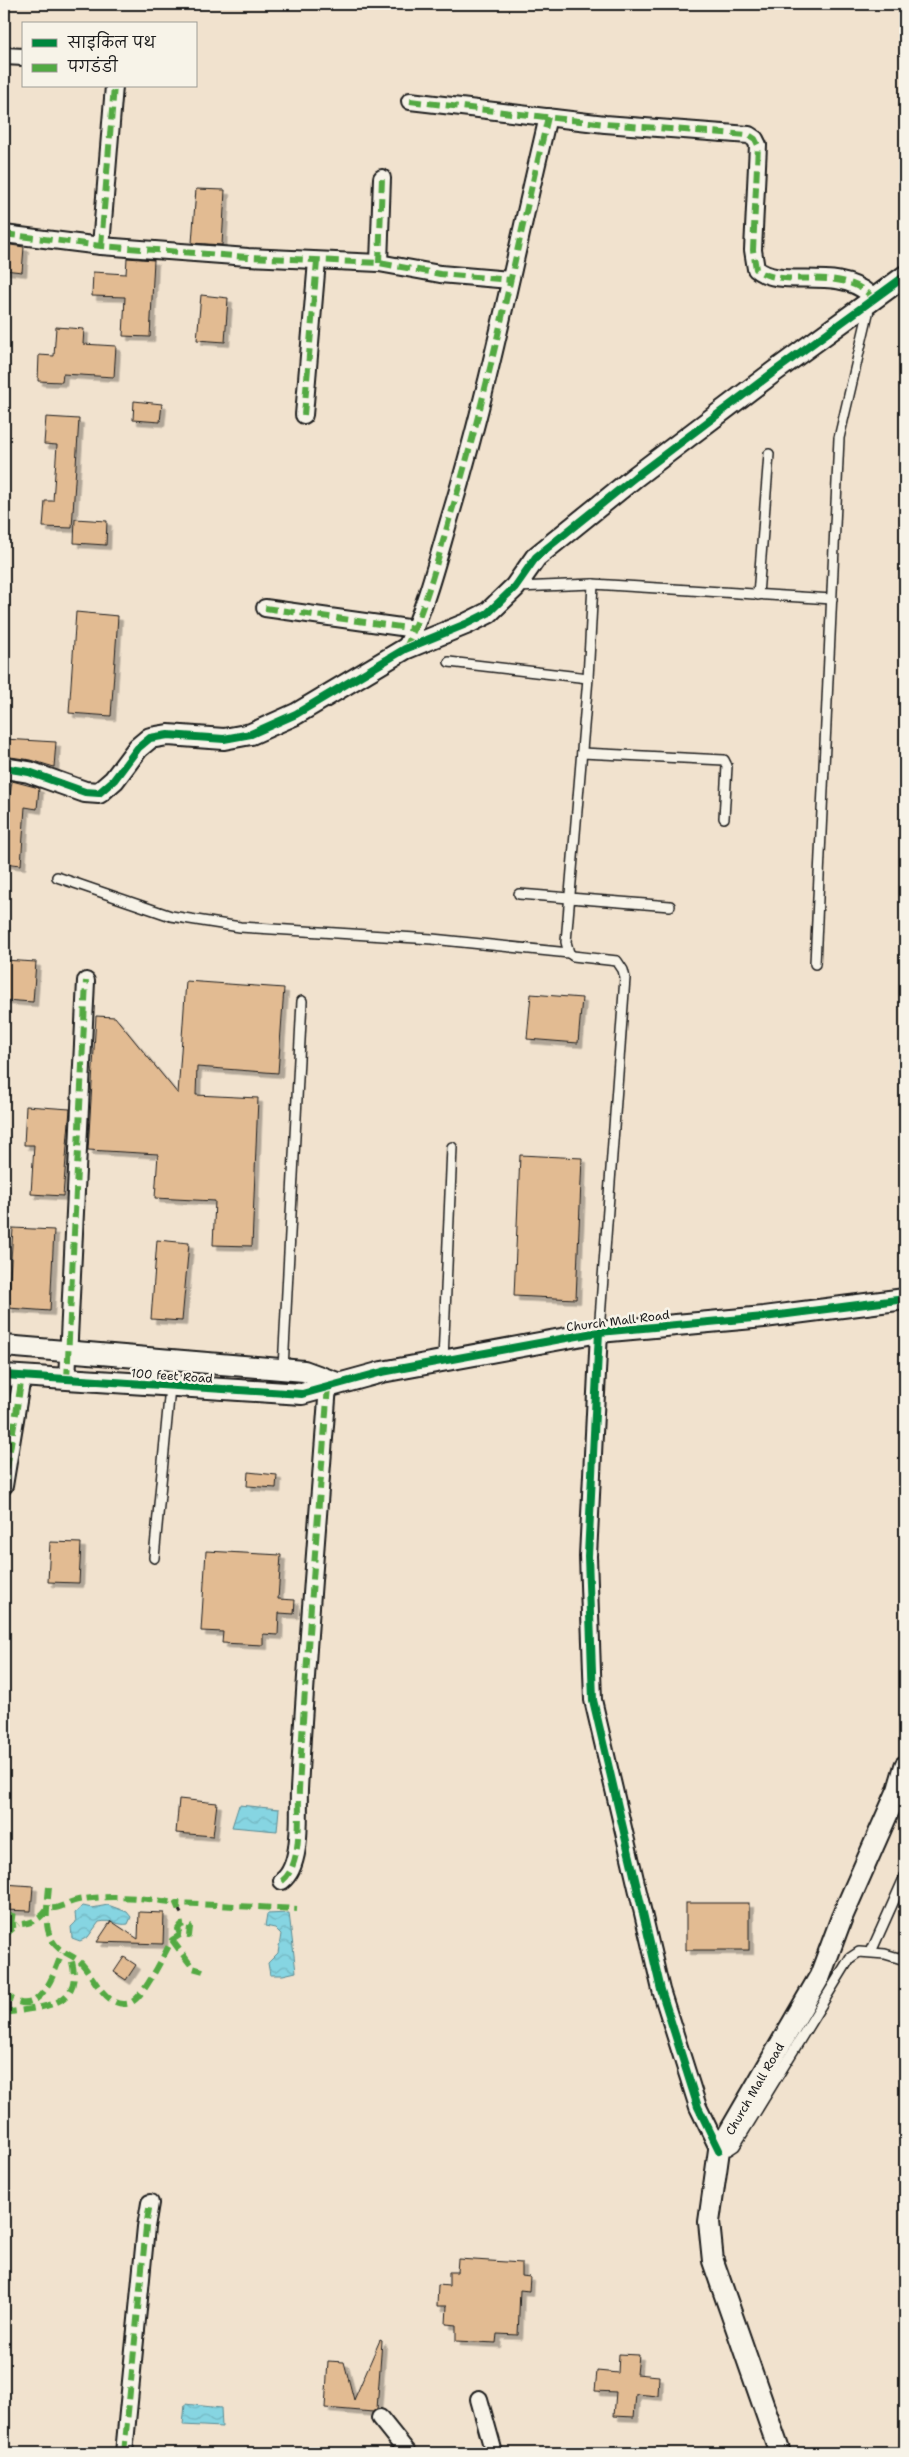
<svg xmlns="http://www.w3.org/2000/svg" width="909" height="2457" font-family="'Shantell Sans','Playpen Sans Deva',sans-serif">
<defs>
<pattern id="water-waves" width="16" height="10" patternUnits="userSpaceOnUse" patternTransform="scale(1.25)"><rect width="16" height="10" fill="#86d5e2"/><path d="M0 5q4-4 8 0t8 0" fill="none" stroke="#73b6c1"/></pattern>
<filter id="shadow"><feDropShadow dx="4.5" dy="4.5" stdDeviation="0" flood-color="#0004"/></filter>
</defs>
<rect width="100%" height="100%" fill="#f1e2ce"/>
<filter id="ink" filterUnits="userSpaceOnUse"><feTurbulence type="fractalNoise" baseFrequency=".02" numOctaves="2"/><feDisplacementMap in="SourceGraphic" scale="10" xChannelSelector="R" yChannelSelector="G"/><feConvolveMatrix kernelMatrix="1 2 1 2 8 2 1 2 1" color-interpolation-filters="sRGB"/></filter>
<g filter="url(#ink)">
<g fill="url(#water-waves)" stroke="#5c8b93">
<polygon points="239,1805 279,1809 277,1831 232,1827"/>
<path d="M 108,1905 L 127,1912 L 131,1917 L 128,1924 C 118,1926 113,1919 99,1922 L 88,1937 L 80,1941 L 72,1938 L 71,1927 L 76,1922 L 75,1913 L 83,1906 L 92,1908 Z"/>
<polygon points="289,1913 296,1972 283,1975 270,1975 268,1963 278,1953 281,1934 275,1928 265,1926 267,1914"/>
<polygon points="185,2404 221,2408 222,2427 183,2425"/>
</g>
<g fill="#e2bb92" stroke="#1c1c1c" filter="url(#shadow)">
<polygon points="196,189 225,190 222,245 192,243"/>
<polygon points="4,244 24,247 22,272 4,270"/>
<polygon points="127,258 154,260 150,337 123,336 125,297 92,296 93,272 126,274"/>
<polygon points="201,295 228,298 225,342 197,340"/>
<polygon points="56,327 84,329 83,344 116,346 114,377 63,374 62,382 38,381 39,355 54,356"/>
<polygon points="134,401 162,404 160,422 133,420"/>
<polygon points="46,417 79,419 72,528 43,527 45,501 53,501 57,445 44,444"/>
<polygon points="75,519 107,521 106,545 74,543"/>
<polygon points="76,612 118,616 111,716 69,713"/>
<polygon points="4,739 56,742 54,767 31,760 4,756"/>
<polygon points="12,781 39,788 37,809 25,807 21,865 4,863 4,809 8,810"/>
<polygon points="4,960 36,962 33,1002 4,1000"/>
<polygon points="186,981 284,988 278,1073 197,1067 196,1095 258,1098 252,1246 213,1245 215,1201 155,1198 158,1154 88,1150 96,1016 115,1017 178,1094"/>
<polygon points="531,994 582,998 578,1043 527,1039"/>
<polygon points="26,1106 70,1109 63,1196 31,1194 34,1145 24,1145"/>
<polygon points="520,1155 582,1158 576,1299 514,1296"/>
<polygon points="13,1228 54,1230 50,1311 8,1308"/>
<polygon points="157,1240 189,1243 182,1321 151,1319"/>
<polygon points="248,1472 277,1475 276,1488 247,1486"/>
<polygon points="50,1542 81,1543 79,1583 48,1582"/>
<polygon points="206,1551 281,1555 278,1599 295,1600 294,1614 279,1613 278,1635 263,1634 263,1645 222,1643 223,1632 201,1631"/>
<polygon points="179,1799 217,1803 213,1836 176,1833"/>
<polygon points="4,1884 33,1886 31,1911 4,1910"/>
<rect x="686" y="1903" width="63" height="47"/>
<polygon points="139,1912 164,1913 163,1944 97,1942 111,1921 138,1939"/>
<polygon points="124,1957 136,1965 126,1980 114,1972"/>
<polygon points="458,2259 522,2263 522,2276 530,2277 529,2291 520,2290 518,2335 497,2334 496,2343 456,2341 456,2325 446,2324 447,2306 437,2306 438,2285 449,2286 449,2272 457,2272"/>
<polygon points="380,2340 382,2341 377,2409 373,2412 325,2408 328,2361 344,2362 354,2400"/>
<polygon points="619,2354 639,2355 637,2374 659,2376 658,2396 636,2394 634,2417 614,2416 616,2392 595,2391 597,2371 618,2373"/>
</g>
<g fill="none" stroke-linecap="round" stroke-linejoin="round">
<g stroke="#1c1c1c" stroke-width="12">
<g id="service">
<polyline points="593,584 588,678 566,942 569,953 573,956 617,961 623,970 625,978 599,1332"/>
<polyline points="517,587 593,584 832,599"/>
<polyline points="758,595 769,454"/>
<polyline points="449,662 588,678"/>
<polyline points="582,753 724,760 727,766 724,818"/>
<polyline points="57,877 171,916 240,927 432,939 569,953"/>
<polyline points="519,894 670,906"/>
<polyline points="815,964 839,438 870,305"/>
<polyline points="443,1360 452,1147"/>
<polyline points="283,1369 302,1001"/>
<polyline points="154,1558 170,1387"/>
<polyline points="871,1952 905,1876"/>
<polyline points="720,2151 729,2150 735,2146 850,1958 859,1952 885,1954 905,1960"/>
</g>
</g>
<g stroke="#1c1c1c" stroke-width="20">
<g id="minor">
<polyline points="4,56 24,57"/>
<path d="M 410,101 L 605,124 L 749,135 L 755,139 L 758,145 L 753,250 L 756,269 C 781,290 836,265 869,294 L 871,303"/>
<polyline points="4,234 101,246 248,257 379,263 440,274 510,280"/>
<polyline points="101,246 114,86"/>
<polyline points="379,263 382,178"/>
<polyline points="304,415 317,261"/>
<polyline points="265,608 415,629"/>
<path d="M 405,649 C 426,607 437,561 450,517 C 490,385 516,250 548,117"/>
<polyline points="599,1332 588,1556 593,1700 661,1990 698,2107 719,2150"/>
<polyline points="67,1380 86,981"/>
<polyline points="149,1386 153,1359"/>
<polyline points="4,1486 22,1377"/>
<path d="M 282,1881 C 303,1865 298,1815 299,1790 C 306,1655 318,1520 328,1386"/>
<polyline points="479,2399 494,2453"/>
<polyline points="380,2418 408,2453"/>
<polyline points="124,2453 146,2227 150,2203"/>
</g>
</g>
<g stroke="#1c1c1c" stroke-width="24">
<g id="tertiary">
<polyline points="4,768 29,772 85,792 99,793 114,780 138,748 150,738 168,735 224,739 251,734 296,714 405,649 466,624 488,613 515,587 536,557 635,477 775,371 905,276"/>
<polyline points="4,1346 304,1371 337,1383"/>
<polyline points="4,1375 302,1394 382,1372 599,1332 764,1317 905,1299"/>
<polyline points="780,2453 713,2261 709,2222 719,2150 820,1976 842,1917 898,1790 905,1766"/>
</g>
</g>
<g stroke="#1c1c1c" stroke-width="3" stroke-dasharray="4 4" stroke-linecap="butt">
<polyline points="179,1910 183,1917"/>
<polyline points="4,1963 11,1962"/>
</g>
<use href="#service" stroke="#f7f3e8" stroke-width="9"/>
<use href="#minor" stroke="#f7f3e8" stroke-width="16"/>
<use href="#tertiary" stroke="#f7f3e8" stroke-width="20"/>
<g stroke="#52a943" stroke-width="6" stroke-dasharray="12 6" stroke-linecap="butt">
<path d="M 410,101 L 605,124 L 749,135 L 755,139 L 758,145 L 753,250 L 756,269 C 781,290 836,265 869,294 L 871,303"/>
<polyline points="4,234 101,246 248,257 379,263 440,274 510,280"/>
<polyline points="101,246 114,86"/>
<polyline points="379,263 382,178"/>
<polyline points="304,415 317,261"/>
<polyline points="265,608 415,629"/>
<path d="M 405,649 C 426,607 437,561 450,517 C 490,385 516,250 548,117"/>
<polyline points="67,1380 86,981"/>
<polyline points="4,1486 22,1377"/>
<path d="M 282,1881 C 303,1865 298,1815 299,1790 C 306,1655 318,1520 328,1386"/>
<path d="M 49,1887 C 48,1900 45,1917 48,1930 C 55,1955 70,1951 82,1964 C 94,1977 107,2010 130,2003 C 144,1998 164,1954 172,1940 L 180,1935 L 189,1936 L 190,1927 L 186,1924 L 181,1925 L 178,1929 L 180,1935"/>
<polyline points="179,1910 176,1903 297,1909"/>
<polyline points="11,1925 13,1910"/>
<path d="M 4,1926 C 22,1924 38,1925 48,1908 C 59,1910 67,1902 78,1900 C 109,1894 145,1898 176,1903"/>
<polyline points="4,1936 18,1924"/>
<polyline points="172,1940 193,1968 203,1971"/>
<path d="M 4,1992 C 36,2025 53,1978 62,1952"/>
<path d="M 4,2013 C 39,2007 86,2009 71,1958"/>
<polyline points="124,2453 146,2227 150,2203"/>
</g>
<g stroke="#f7f3e8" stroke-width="11">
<g id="cycleway">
<polyline points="4,768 29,772 85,792 99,793 114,780 138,748 150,738 168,735 224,739 251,734 296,714 405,649 466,624 488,613 515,587 536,557 635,477 775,371 905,276"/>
<polyline points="599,1332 588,1556 593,1700 661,1990 698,2107 719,2150"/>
<polyline points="4,1375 302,1394 382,1372 599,1332 764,1317 905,1299"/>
</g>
</g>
<use href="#cycleway" stroke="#00873e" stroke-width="8"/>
</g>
</g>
<g text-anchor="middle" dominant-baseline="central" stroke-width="5" stroke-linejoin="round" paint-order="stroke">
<g font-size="12" fill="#1c1c1c" stroke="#f7f3e8">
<text transform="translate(618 1321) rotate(-7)">Church Mall Road</text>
<text transform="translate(172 1376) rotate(4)">100 feet Road</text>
<text transform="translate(755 2089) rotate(-60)">Church Mall Road</text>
</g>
</g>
<rect width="909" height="2457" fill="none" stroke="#f7f3e8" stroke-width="20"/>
<rect x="10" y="10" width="889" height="2437" fill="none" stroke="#1c1c1c" stroke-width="2" filter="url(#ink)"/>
<rect x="22" y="22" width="175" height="65" fill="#f7f3e8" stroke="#9f9d96"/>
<rect x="32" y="39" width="25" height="8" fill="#00873e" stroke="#9f9d96"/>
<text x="68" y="48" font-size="15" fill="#1c1c1c">साइकिल पथ</text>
<rect x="32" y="64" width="25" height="8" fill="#52a943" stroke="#9f9d96"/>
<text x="68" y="72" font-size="15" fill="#1c1c1c">पगडंडी</text>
</svg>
